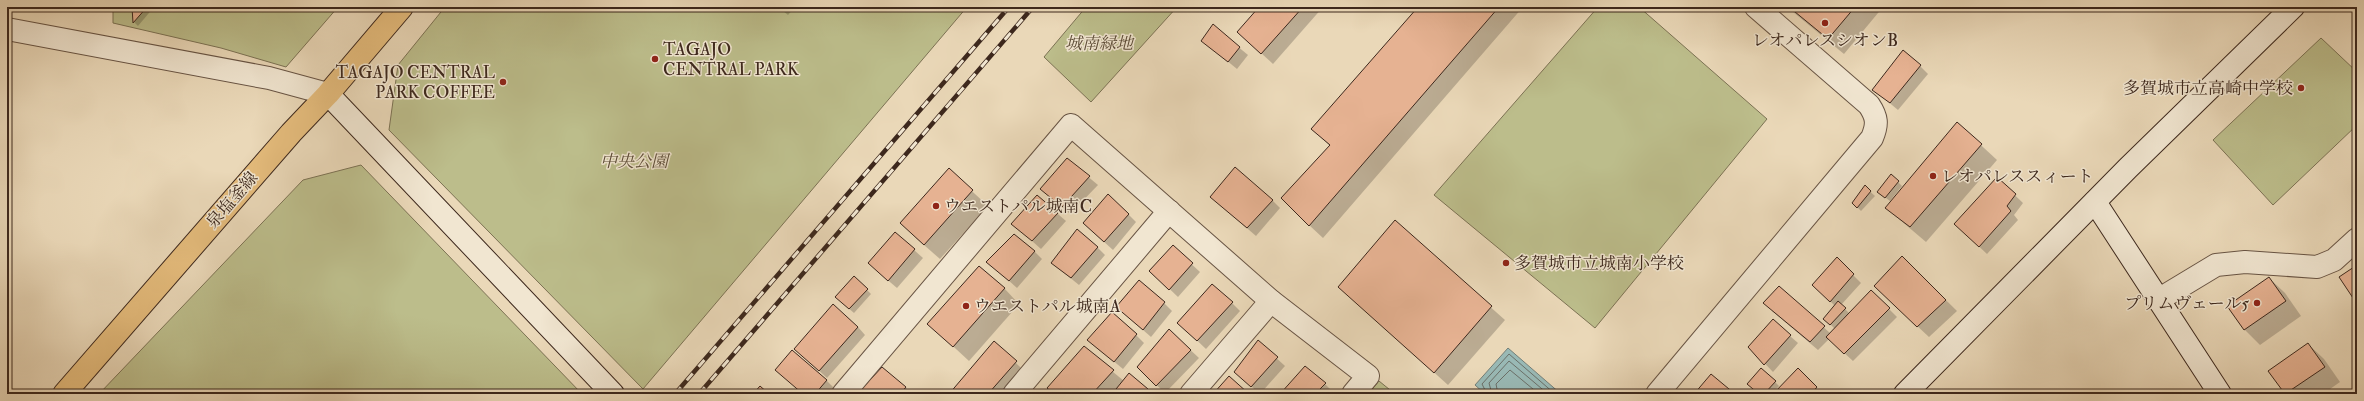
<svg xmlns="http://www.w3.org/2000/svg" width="2364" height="401" font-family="'IM FELL Double Pica','Noto Serif JP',serif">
<rect width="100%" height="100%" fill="#ead8b8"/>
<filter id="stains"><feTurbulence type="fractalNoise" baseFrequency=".005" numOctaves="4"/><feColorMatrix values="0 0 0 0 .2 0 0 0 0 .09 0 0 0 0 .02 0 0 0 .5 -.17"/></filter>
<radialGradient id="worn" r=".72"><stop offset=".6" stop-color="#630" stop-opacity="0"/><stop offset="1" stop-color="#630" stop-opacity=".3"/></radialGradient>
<g fill="#bcbd8b" stroke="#7c7254">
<polygon points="113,7 338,7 286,67 221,48 113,23"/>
<polygon points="445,7 967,7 643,389 389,130 398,65"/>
<polygon points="1086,7 1177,7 1091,102 1044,57"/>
<polygon points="1598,7 1639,7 1767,119 1595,328 1434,195"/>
<polygon points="2321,38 2357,72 2357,125 2273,205 2213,140"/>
<polygon points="361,165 582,394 99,394 303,180"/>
<polygon points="1379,381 1395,394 1368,394"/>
</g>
<polygon fill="#99b9b5" stroke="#747f78" points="1508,348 1561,394 1485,394 1475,385"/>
<g fill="#0003">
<polygon points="133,7 154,7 138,26 134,22"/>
<polygon points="778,7 795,7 788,15"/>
<polygon points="1260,7 1323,7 1273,64 1250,43"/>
<polygon points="1419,7 1523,7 1323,238 1295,212 1330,146 1312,129"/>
<polygon points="1787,7 1883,7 1844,54"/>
<polygon points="1213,26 1248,55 1237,69 1203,41"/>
<polygon points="1920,66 1928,74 1898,110 1874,90"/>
<polygon points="1957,123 1997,160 1926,242 1886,208"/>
<polygon points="1068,160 1098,185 1070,214 1041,189"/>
<polygon points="949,170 988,206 940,259 916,238"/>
<polygon points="1891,175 1902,186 1890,201 1878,192"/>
<polygon points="1997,178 2023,203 2014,215 2018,220 1987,254 1955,224"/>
<polygon points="1865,187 1875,196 1861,211 1853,203"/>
<polygon points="1037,196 1066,221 1041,249 1013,224"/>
<polygon points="1272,200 1280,208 1256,236 1220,205"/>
<polygon points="1128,214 1136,222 1113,250 1092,231"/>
<polygon points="1395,222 1505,320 1448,385 1339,287"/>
<polygon points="895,233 923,258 897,288 877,271"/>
<polygon points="1097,247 1105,255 1079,285 1052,263"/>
<polygon points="1173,247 1200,272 1178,297 1158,278"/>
<polygon points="1034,251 1042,259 1017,288 988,262"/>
<polygon points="1902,257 1957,311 1929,337 1886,297"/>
<polygon points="1837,259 1861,283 1841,305 1850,314 1871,291 1897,317 1853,361 1829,339 1818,350 1772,311 1780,287 1831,334 1835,329 1824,318 1835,306 1814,285"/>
<polygon points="2269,278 2285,293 2301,316 2260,345 2245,330 2229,306"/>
<polygon points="1004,288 1019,304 969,361 929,324"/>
<polygon points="867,290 871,294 854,313 840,301"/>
<polygon points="1164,303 1172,311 1151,337 1117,307"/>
<polygon points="1232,303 1240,311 1206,349 1187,331"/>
<polygon points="858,327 865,335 827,378 803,356"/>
<polygon points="1169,330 1199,358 1165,393 1146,375"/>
<polygon points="1136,335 1144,343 1123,369 1088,340"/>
<polygon points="1790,336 1798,343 1773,372 1749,347"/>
<polygon points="1259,342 1285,366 1260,394 1244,380"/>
<polygon points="994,343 1031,377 1016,394 950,394"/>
<polygon points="2308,344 2324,359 2340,382 2323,394 2286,394 2270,371"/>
<polygon points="1084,348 1124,381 1129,375 1152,394 1054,394"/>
<polygon points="882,369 906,388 912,394 859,394"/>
<polygon points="1798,369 1822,394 1775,394"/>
<polygon points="826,380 834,388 829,394 803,394"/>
<polygon points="1775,382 1779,386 1772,394 1759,394"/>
<polygon points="1325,384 1333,392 1330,394 1281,394"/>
</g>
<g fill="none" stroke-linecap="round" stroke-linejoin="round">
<g stroke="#6b7069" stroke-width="1">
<polyline points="1487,394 1482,384 1509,354 1555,394"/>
<polyline points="1492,394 1489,383 1509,361 1548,394"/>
<polyline points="1498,394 1496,384 1510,370 1539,394"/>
</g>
</g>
<g fill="#e6b292" stroke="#3d281d">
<polygon points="132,7 147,7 133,23"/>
<polygon points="1259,7 1303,7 1261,54 1237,32"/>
<polygon points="1418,7 1499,7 1309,226 1281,198 1330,145 1311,129"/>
<polygon points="1789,7 1855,7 1828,39"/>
<polygon points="1213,24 1240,47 1228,62 1201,41"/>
<polygon points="1903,50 1921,65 1890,103 1872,90"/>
<polygon points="1957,122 1982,144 1910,227 1885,208"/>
<polygon points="1067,158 1090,176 1062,207 1040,189"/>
<polygon points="1235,167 1273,200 1247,228 1210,197"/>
<polygon points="949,168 973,190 924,245 900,223"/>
<polygon points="1891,174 1899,181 1885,198 1877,192"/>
<polygon points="1997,177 2016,194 2007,206 2011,211 1979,247 1954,224"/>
<polygon points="1865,185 1871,191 1857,208 1852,203"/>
<polygon points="1108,194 1129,214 1104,242 1083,223"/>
<polygon points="1037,195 1058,213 1032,241 1011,224"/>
<polygon points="1395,220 1492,306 1434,373 1338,287"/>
<polygon points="1077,229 1098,247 1071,278 1051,263"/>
<polygon points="895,232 915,249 888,281 868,263"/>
<polygon points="1014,234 1035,251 1009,281 986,262"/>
<polygon points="1173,245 1193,263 1169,290 1149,271"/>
<polygon points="1902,256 1946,300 1917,327 1874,286"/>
<polygon points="1837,257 1854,274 1830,302 1812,285"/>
<polygon points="2357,265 2357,304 2339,277"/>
<polygon points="979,266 1005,288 953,347 927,324"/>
<polygon points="854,276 868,289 849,309 835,297"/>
<polygon points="2269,277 2286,301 2244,330 2227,306"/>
<polygon points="1139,280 1165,302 1143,330 1116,307"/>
<polygon points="1212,284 1233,302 1197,341 1177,323"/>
<polygon points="1779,286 1825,326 1810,342 1763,303"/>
<polygon points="1871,290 1890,308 1844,354 1826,337"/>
<polygon points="1838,301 1846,308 1830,325 1823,319"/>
<polygon points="833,304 858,327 819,371 794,349"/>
<polygon points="1112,312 1137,334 1114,362 1087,340"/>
<polygon points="1773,319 1791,335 1764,365 1748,347"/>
<polygon points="1169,329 1191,350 1156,386 1137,367"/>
<polygon points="1258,340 1278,357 1251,387 1234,372"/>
<polygon points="994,341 1017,361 988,394 949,394"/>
<polygon points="2308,343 2325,367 2285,394 2268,371"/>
<polygon points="1084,346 1114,370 1092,394 1054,394 1047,388"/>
<polygon points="792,350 827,380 815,394 803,394 775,370"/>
<polygon points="1305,366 1326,383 1315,394 1280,394"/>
<polygon points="882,367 906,387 900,394 857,394"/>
<polygon points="1761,368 1776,381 1764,394 1759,394 1747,384"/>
<polygon points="1798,368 1817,387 1811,394 1773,394"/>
<polygon points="1129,373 1148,389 1144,394 1112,394"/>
<polygon points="1711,374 1735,394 1694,394"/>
<polygon points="1229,376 1248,393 1247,394 1213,394"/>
<polygon points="760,386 769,394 753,394"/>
</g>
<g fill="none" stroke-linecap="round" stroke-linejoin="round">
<g stroke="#685444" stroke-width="24">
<g id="street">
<polyline points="7,29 269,78 328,94"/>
<polyline points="2158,300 2216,265 2245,262 2317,267 2334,260 2357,239"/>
<polyline points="843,394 1071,125 1271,301 1368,376 1353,394"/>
<polyline points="1014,394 1169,211"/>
<polyline points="1191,394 1271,301"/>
<path d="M 1657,394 L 1872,138 C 1878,124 1877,117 1869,105 L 1756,7"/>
</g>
</g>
<g stroke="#3d281d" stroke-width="24">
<g id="secondary">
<polyline points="328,94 613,394"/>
<polyline points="2095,202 2220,394"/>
<polyline points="1905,394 2128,168 2293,7"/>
</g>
</g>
<g stroke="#3d281d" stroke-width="24">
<polyline id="primary" points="64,394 291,133 328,94 402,7"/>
</g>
<use href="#street" stroke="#f1e6d1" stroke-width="22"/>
<use href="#secondary" stroke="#f1e6d1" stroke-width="22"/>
<use href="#primary" stroke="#e5bc7c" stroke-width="22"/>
<g stroke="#3d281d" stroke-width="4.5">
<g id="rail">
<polyline points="675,394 1009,7"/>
<polyline points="699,394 1033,7"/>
</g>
</g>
<use href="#rail" stroke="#f1e6d1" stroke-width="3" stroke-dasharray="9" stroke-linecap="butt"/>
</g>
<g fill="#8f2418" stroke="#f1e6d1" stroke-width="1.5">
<circle cx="1825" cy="23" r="4"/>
<circle cx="655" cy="59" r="4"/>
<circle cx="503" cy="82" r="4"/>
<circle cx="2301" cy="88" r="4"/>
<circle cx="1933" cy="176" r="4"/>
<circle cx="936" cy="206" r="4"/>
<circle cx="1506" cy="263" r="4"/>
<circle cx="2257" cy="303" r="4"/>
<circle cx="966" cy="306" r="4"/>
</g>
<g text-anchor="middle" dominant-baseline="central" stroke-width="3" stroke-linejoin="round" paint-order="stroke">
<g font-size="17" fill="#3d281d" stroke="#f1e6d1" text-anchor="start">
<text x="1825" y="40" text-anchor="middle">レオパレスシオンB</text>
<text x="663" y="49">TAGAJO<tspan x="663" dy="20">CENTRAL PARK</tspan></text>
<text x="495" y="72" text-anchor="end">TAGAJO CENTRAL<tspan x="495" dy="20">PARK COFFEE</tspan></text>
<text x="2293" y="88" text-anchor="end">多賀城市立高崎中学校</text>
<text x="1941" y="176">レオパレススィート</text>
<text x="944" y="206">ウエストパル城南C</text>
<text x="1514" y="263">多賀城市立城南小学校</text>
<text x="2249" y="303" text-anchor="end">プリムヴェール5</text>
<text x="974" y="306">ウエストパル城南A</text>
</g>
<g font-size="17" font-style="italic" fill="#5d4d38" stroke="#f1e6d1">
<text x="1099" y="43">城南緑地</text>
<text x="634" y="161">中央公園</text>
</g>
<g font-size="17" fill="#3d281d" stroke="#f1e6d1">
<text transform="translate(232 200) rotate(-49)">泉塩釜線</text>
</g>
</g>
<rect width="2364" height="401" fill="none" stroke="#ead8b8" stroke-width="24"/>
<rect x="8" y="8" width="2348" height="385" fill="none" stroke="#3d281d" stroke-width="2"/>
<rect x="12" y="12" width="2340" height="377" fill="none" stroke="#3d281d"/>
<rect width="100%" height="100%" filter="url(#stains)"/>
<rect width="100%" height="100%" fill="url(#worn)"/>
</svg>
